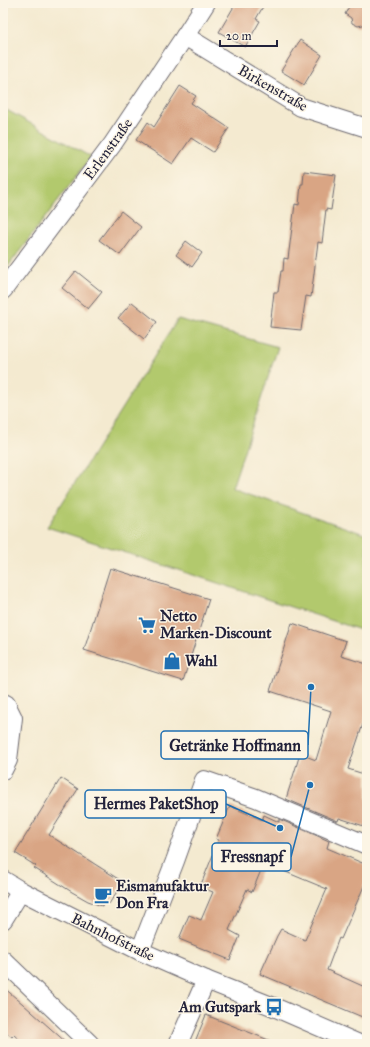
<svg xmlns="http://www.w3.org/2000/svg" width="370" height="1047" font-family="'IM FELL Great Primer',serif">
<rect width="100%" height="100%" fill="#fcf5e5"/>
<filter id="ink" filterUnits="userSpaceOnUse"><feTurbulence type="fractalNoise" baseFrequency=".025" numOctaves="2"/><feDisplacementMap in="SourceGraphic" scale="8" xChannelSelector="R" yChannelSelector="G"/><feConvolveMatrix kernelMatrix="1 2 1 2 8 2 1 2 1" color-interpolation-filters="sRGB"/></filter>
<filter id="wash" filterUnits="userSpaceOnUse"><feTurbulence type="fractalNoise" baseFrequency=".012" numOctaves="4" result="noise"/><feDisplacementMap in="SourceGraphic" scale="16" xChannelSelector="R" yChannelSelector="G"/><feGaussianBlur stdDeviation="0.9" result="paint"/><feColorMatrix in="noise" values="0 0 0 0 0 0 0 0 0 0 0 0 0 0 0 0 0 1.4 0 .05"/><feComposite in="paint" operator="in"/></filter>
<g filter="url(#wash)">
<rect width="100%" height="100%" fill="#f4ead0"/>
<g fill="#b2c96d" stroke="#6a7654">
<polygon points="3,108 91,157 3,273"/>
<polygon points="178,319 278,347 232,488 367,535 367,632 47,527"/>
</g>
<g id="blocks">
<g fill="#d9a584">
<polygon points="236,3 265,3 256,19 260,21 245,47 219,32"/>
<polygon points="351,3 367,3 367,24 358,26 352,23 351,18 345,14"/>
<polygon points="300,40 322,55 304,85 281,71"/>
<polygon points="180,86 196,96 191,103 229,128 213,152 191,138 173,164 136,140 148,122 154,127"/>
<polygon points="304,171 336,175 331,210 326,209 322,243 318,242 311,297 306,296 301,330 270,327 274,292 278,292 281,271 283,271 284,258 288,259 295,204 299,205 301,184 303,184"/>
<polygon points="121,211 141,227 120,255 99,240"/>
<polygon points="186,241 202,253 192,267 176,255"/>
<polygon points="76,271 102,292 88,309 62,288"/>
<polygon points="132,302 157,322 144,339 118,318"/>
<polygon points="110,568 209,599 183,681 84,650"/>
<polygon points="292,623 346,641 341,656 367,664 367,711 364,724 363,724 348,769 367,775 367,827 339,818 338,821 286,799 300,754 316,760 331,711 270,691"/>
<polygon points="61,778 78,789 49,835 123,882 109,904 105,901 102,906 88,901 72,892 34,868 36,866 15,853"/>
<polygon points="230,806 262,820 264,815 279,822 279,819 329,841 327,848 367,865 367,879 341,939 339,938 327,970 367,988 367,1019 260,974 277,936 281,929 305,940 327,889 264,863 252,892 247,889 229,930 240,936 230,960 179,939 189,915 201,920 213,892 200,887 219,840 216,839"/>
<polygon points="3,987 23,1004 68,1044 24,1044 14,1035 12,1037 3,1029"/>
<polygon points="206,1015 276,1043 276,1044 194,1044"/>
</g>
</g>
</g>
<g filter="url(#ink)">
<use href="#blocks" fill-opacity="0" stroke="#6c686f" stroke-width="1"/>
<g fill="none" stroke-linecap="round" stroke-linejoin="round">
<g stroke="#6c686f" stroke-width="20">
<g id="minor">
<polyline points="185,36 301,107 367,128"/>
<polyline points="3,290 112,145 185,36 206,3"/>
<polyline points="3,703 6,704 13,718 8,760 3,770"/>
<polyline points="3,880 21,891 140,951 206,980 274,1007 359,1044"/>
<polyline points="3,920 21,891"/>
<polyline points="140,951 175,861 204,780 256,798 367,845"/>
<polyline points="3,960 90,1044"/>
<polyline points="178,1044 206,980"/>
</g>
</g>
<use href="#minor" stroke="#fff" stroke-width="18"/>
</g>
</g>
<defs>
<g id="supermarket-bare" transform="scale(1.38)"><path d="M-6-5.5h2.5l.6 2H6L4.5 2H-2.5L-4.4-4H-6ZM-1.5 3.2a1.3 1.3 0 1 0 .1 0ZM3 3.2a1.3 1.3 0 1 0 .1 0Z" fill="#1f6fb2" stroke="#fcf5e5" stroke-width="2.5" paint-order="stroke"/></g>
<g id="shop-bare" transform="scale(1.38)"><path d="M-5-2.5h2.3a2.7 3.5 0 0 1 5.4 0H5L5.5 6h-11ZM-1.5-2.5h3a1.5 2.3 0 0 0-3 0Z" fill="#1f6fb2" stroke="#fcf5e5" stroke-width="2.5" paint-order="stroke"/></g>
<g id="cafe-bare" transform="scale(1.38)"><path d="M-5.5-4.5H6V0H3Q3 3.5 0 3.5H-2.5Q-5.5 3.5-5.5 0ZM3-3.2v2h1.7v-2ZM-6 4.5H4V6H-6Z" fill="#1f6fb2" stroke="#fcf5e5" stroke-width="2.5" paint-order="stroke"/></g>
<g id="bus-bare" transform="scale(1.38)"><path d="M-5-6H5V4H4V6H2V4H-2V6H-4V4H-5ZM-3.5-4V0h7V-4ZM-3.5 1.2v1.5H-2V1.2ZM2 1.2v1.5H3.5V1.2Z" fill="#1f6fb2" stroke="#fcf5e5" stroke-width="2.5" paint-order="stroke"/></g>
</defs>
<g fill-rule="evenodd">
<use href="#supermarket-bare" x="147" y="625"/>
<use href="#shop-bare" x="172" y="661"/>
<use href="#cafe-bare" x="103" y="895"/>
<use href="#bus-bare" x="274" y="1007"/>
</g>
<g text-anchor="middle" dominant-baseline="central" stroke-width="3" stroke-linejoin="round" paint-order="stroke">
<g font-size="15" fill="#22223b" stroke="#fcf5e5">
<text transform="translate(273 88) rotate(30)">Birkenstraße</text>
<text transform="translate(108 149) rotate(-54)">Erlenstraße</text>
<text transform="translate(113 937) rotate(26)">Bahnhofstraße</text>
</g>
<g font-size="15" font-weight="bold" fill="#22223b" stroke="#fcf5e5" text-anchor="start">
<text x="160" y="616">Netto<tspan x="160" dy="17">Marken-Discount</tspan></text>
<text x="185" y="661">Wahl</text>
<text x="116" y="886">Eismanufaktur<tspan x="116" dy="17">Don Fra</tspan></text>
<text x="261" y="1007" text-anchor="end">Am Gutspark</text>
</g>
</g>
<path fill="none" stroke="#1f6fb2" stroke-width="1.5" d="M311 687L308 745M280 828L226 804M310 785L291 857"/>
<g fill="#1f6fb2" stroke="#fcf5e5" stroke-width="1.5">
<circle cx="311" cy="687" r="4"/>
<circle cx="280" cy="828" r="4"/>
<circle cx="310" cy="785" r="4"/>
</g>
<g fill="#fcf5e5" stroke="#1f6fb2" stroke-width="1.5">
<rect x="161" y="731" width="147" height="28" rx="4"/>
<rect x="85" y="790" width="141" height="28" rx="4"/>
<rect x="212" y="843" width="79" height="28" rx="4"/>
</g>
<g font-size="16" text-anchor="middle" font-weight="bold" fill="#22223b">
<text x="235" y="751">Getränke Hoffmann</text>
<text x="156" y="809">Hermes PaketShop</text>
<text x="252" y="862">Fressnapf</text>
</g>
<rect width="370" height="1047" fill="none" stroke="#fcf5e5" stroke-width="16"/>
<path d="M220 40v6h57v-6" fill="none" stroke="#22223b" stroke-width="2"/>
<text x="226" y="40" font-size="12" fill="#22223b" stroke="#fcf5e5" stroke-width="3" paint-order="stroke">20 m</text>
</svg>
